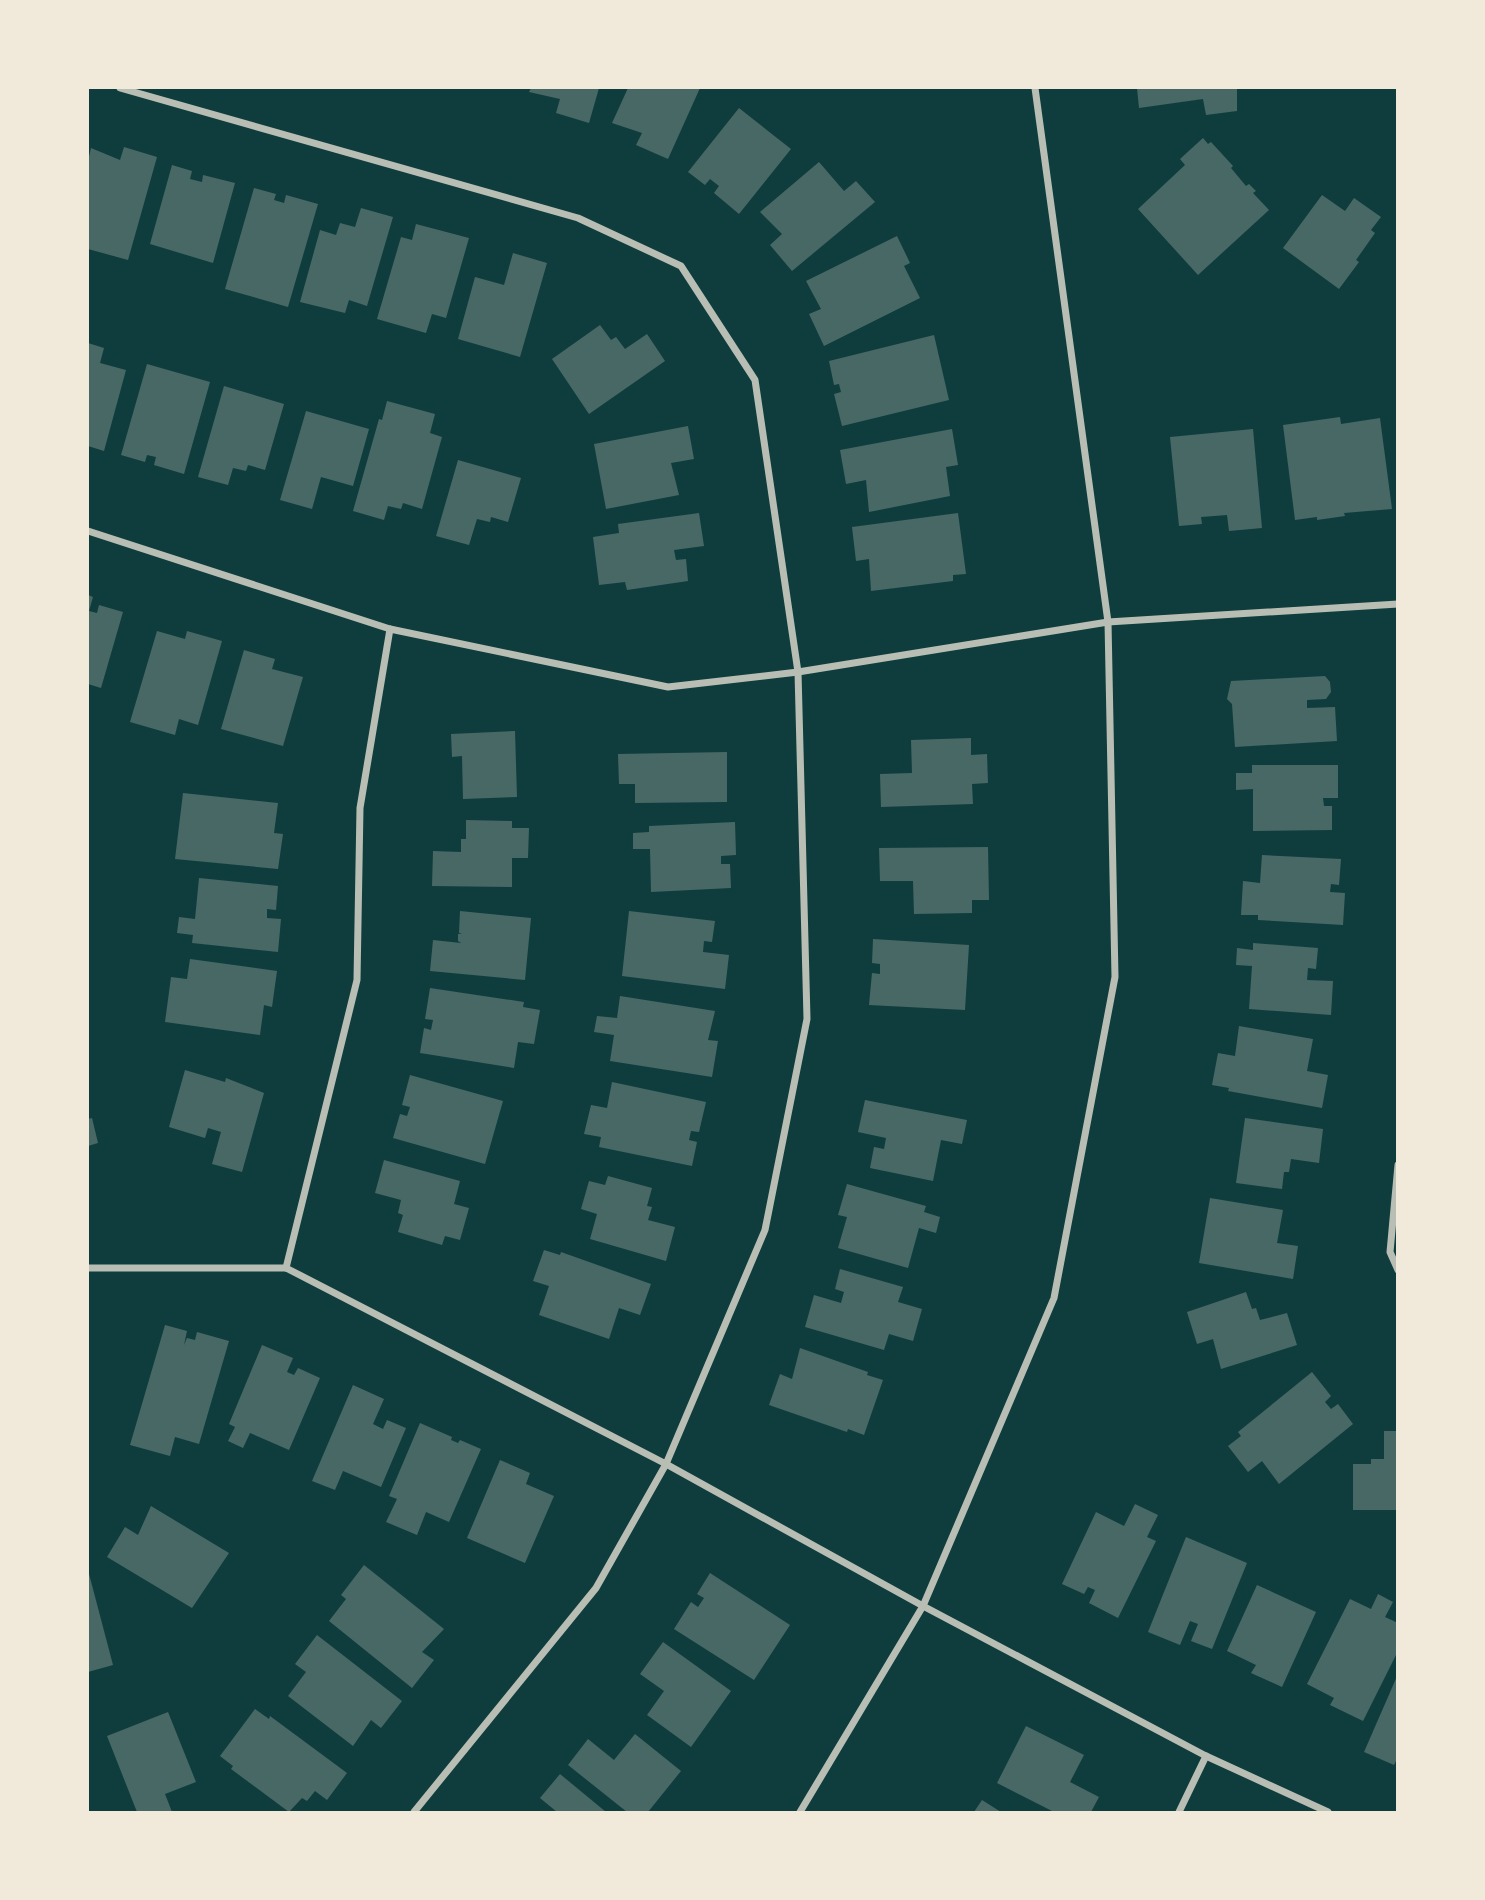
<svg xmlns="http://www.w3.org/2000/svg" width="1485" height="1900" font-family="Mulish,sans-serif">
<rect width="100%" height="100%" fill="#0f3d3e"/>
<g fill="#486865">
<polygon points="531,88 599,88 589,123 556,113 560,99 529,92"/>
<polygon points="628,88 700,88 668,159 636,145 642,133 612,123"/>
<polygon points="1137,88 1237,88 1237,111 1206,115 1203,99 1139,108"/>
<polygon points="739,108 791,149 739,214 714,193 719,186 710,179 705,185 688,172"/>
<polygon points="1203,138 1208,144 1211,142 1233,166 1231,168 1246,186 1249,184 1256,191 1253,193 1269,210 1198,275 1138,209 1185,165 1180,159"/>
<polygon points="124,147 157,157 128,260 88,249 88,161 91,148 120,160"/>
<polygon points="819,162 844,191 856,181 875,202 792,271 770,245 782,234 760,212"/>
<polygon points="172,165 192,171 190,179 202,182 203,175 235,183 213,263 150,244"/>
<polygon points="254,188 276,194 274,200 284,203 286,195 318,204 288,307 225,289"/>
<polygon points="1322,195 1345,211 1354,198 1381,217 1371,230 1375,233 1356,260 1359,262 1339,289 1283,248"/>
<polygon points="361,208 393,217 367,306 349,300 345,313 300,302 320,230 336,235 340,223 355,227"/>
<polygon points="416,224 469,238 446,318 432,314 426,333 377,319 401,237 412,240"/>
<polygon points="897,236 910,263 904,266 920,298 824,346 809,314 821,309 806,281"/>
<polygon points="513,253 547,263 520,357 458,339 475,277 504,285"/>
<polygon points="600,325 611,340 616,337 625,349 647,334 665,361 589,414 552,359"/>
<polygon points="934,335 949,400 842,426 834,394 841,392 839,384 834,385 829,361"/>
<polygon points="88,343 104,348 100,363 126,370 104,451 88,446"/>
<polygon points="147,364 210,382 184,474 154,465 156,457 147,455 145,462 121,455"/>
<polygon points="224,386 284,404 265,470 248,465 246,471 233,468 228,485 198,477"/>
<polygon points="387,401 435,414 430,433 442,437 422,509 403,503 401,509 388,506 384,520 353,511 379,419 382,420"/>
<polygon points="306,411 369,429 353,486 321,477 312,509 280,500"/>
<polygon points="1340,417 1341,424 1380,418 1392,509 1344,513 1345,516 1317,520 1317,517 1295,520 1283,425"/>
<polygon points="688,426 694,459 671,463 679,495 606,509 594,444"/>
<polygon points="952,429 958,465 946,467 950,496 869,512 866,480 846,484 840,450"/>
<polygon points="1253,429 1262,528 1229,531 1227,515 1201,517 1202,524 1179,526 1170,437"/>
<polygon points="458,460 521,478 508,522 491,517 490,522 477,519 469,545 436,536"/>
<polygon points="699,513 704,546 674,550 676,560 686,559 688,581 627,590 625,582 599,585 593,537 619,533 618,524"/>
<polygon points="958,513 966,574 953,575 953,581 871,591 869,559 856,561 852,527"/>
<polygon points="88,595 93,597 89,611 97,613 99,605 123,612 101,688 88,684"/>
<polygon points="157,631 185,639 187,631 222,641 198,725 179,719 175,735 130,722"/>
<polygon points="244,650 275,659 272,669 303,677 283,746 221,729"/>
<polygon points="1325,676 1330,682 1331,692 1326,699 1307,700 1307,708 1335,707 1337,741 1235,747 1232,704 1227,699 1231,681"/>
<polygon points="515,731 517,797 463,799 462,756 452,757 451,734"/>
<polygon points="971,738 971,755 987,754 988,783 972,784 973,804 881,807 880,774 912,773 911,740"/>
<polygon points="727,752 727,802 635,803 635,784 619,784 618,754"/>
<polygon points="1252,765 1338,765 1338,798 1323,798 1324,806 1332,806 1332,830 1253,831 1253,789 1236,790 1236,773 1252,773"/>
<polygon points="183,793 278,803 274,833 283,834 278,869 175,859"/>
<polygon points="466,820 512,821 512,828 529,828 528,858 512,858 512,887 432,886 433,851 461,852 461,839 466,839"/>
<polygon points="735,822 736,855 721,856 721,864 730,864 731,888 651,892 650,849 633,849 633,833 649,832 649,826"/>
<polygon points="988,847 989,900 972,900 972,913 914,914 913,881 880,881 879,848"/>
<polygon points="1262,855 1341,859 1339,885 1331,884 1330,892 1345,893 1343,925 1258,920 1258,915 1241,915 1243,881 1260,883"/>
<polygon points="199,878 278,886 276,910 267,909 267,918 281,919 278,952 192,943 193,935 177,933 179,917 195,919"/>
<polygon points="460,911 531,918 525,980 430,971 433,940 461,943 458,941 458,934 462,934 459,933"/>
<polygon points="629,911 715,921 712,942 704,941 703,952 729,955 725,989 622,976"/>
<polygon points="873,939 969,945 965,1010 869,1005 872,973 880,974 880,964 872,963"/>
<polygon points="1253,943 1318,948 1316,969 1308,968 1307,980 1333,981 1331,1015 1249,1009 1252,966 1236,965 1237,948 1253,950"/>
<polygon points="190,959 277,971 272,1007 264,1005 260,1035 165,1022 171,977 187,979"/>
<polygon points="430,988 524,1002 523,1007 540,1010 534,1044 518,1042 514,1068 420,1053 424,1028 431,1030 433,1020 425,1019"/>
<polygon points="620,996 715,1011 708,1040 718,1041 712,1077 610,1061 614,1035 594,1032 597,1016 617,1018"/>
<polygon points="1239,1026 1313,1039 1307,1071 1328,1075 1322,1108 1228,1091 1229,1088 1212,1085 1218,1053 1235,1056"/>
<polygon points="185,1070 225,1082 226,1078 264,1093 242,1172 212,1164 221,1132 208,1128 205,1138 169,1127"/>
<polygon points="410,1075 503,1101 485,1164 393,1138 400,1114 407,1116 410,1107 402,1105"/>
<polygon points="612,1082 706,1102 699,1132 691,1131 689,1140 697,1142 692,1166 599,1147 601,1137 584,1134 591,1105 607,1108"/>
<polygon points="865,1100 967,1120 962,1144 941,1140 933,1181 870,1168 874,1147 884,1149 886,1138 858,1132"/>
<polygon points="92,1118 98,1143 88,1146 88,1119"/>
<polygon points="1245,1118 1323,1129 1319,1163 1291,1159 1289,1172 1284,1172 1282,1189 1236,1183"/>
<polygon points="384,1160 460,1181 454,1204 469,1208 460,1240 445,1236 442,1245 398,1232 403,1215 398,1213 401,1200 375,1193"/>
<polygon points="608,1176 652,1188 647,1206 652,1207 648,1220 675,1227 666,1261 590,1239 597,1214 581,1209 589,1181 605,1185"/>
<polygon points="847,1184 926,1206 924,1212 940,1217 936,1233 919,1228 908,1268 838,1248 847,1217 838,1215"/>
<polygon points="1210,1198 1283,1210 1277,1243 1298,1246 1293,1279 1199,1263"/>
<polygon points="544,1250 560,1255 561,1252 651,1284 640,1315 619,1308 609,1339 539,1315 549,1286 533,1281"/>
<polygon points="840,1269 903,1287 898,1302 922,1309 913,1341 889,1334 884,1350 805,1327 814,1295 841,1303 844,1292 835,1289"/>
<polygon points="1246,1292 1252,1309 1256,1308 1260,1320 1287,1313 1297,1345 1221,1369 1213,1339 1197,1344 1187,1312"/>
<polygon points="165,1325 187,1331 184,1345 187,1338 195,1340 197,1332 229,1341 199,1444 175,1437 170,1456 130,1445"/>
<polygon points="262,1345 293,1358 287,1372 294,1375 298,1368 320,1378 289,1450 250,1433 243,1448 228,1441 235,1427 229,1424"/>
<polygon points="800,1348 868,1372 867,1375 883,1380 864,1435 848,1429 847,1432 769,1405 780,1374 792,1379"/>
<polygon points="1312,1372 1331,1396 1325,1402 1331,1409 1338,1404 1353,1424 1279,1484 1262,1461 1248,1472 1228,1446 1241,1436 1238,1432"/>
<polygon points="353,1385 384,1399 373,1424 383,1429 387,1420 406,1428 381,1487 343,1471 335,1490 312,1481"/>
<polygon points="420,1423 452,1437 451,1440 458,1443 460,1440 481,1449 449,1522 426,1512 417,1535 386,1522 397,1499 389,1496"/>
<polygon points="1384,1431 1398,1431 1398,1510 1353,1510 1353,1464 1371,1464 1371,1459 1384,1459"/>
<polygon points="500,1460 530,1473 526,1484 554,1496 525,1563 467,1538"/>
<polygon points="1135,1504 1158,1515 1147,1537 1156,1541 1118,1618 1089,1603 1095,1590 1088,1587 1084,1594 1062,1584 1096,1512 1124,1526"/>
<polygon points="151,1506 229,1553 192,1608 107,1557 125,1527 138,1535"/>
<polygon points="1186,1537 1247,1563 1212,1649 1191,1641 1198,1624 1190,1621 1180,1645 1148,1632"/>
<polygon points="364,1565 444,1629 422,1652 434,1660 412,1688 329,1621 346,1599 341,1595"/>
<polygon points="88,1570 113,1665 88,1672"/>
<polygon points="710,1573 790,1625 754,1680 674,1629 691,1602 698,1607 704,1598 697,1594"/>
<polygon points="1257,1585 1316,1612 1282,1687 1251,1673 1256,1665 1227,1651"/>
<polygon points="1378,1594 1393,1602 1385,1617 1398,1623 1398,1651 1363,1721 1330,1705 1334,1698 1307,1684 1350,1599 1371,1609"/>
<polygon points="317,1635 402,1701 381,1728 371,1720 353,1746 288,1696 306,1672 295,1664"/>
<polygon points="663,1642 731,1691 691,1747 647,1715 664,1691 640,1674"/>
<polygon points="1398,1674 1398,1757 1394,1765 1364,1752"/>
<polygon points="255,1709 269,1719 270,1716 347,1773 327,1800 315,1791 307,1801 302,1798 289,1812 231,1769 233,1766 220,1756"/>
<polygon points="168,1712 196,1782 165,1794 172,1812 137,1812 107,1736"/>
<polygon points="1026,1726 1084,1755 1070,1782 1099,1797 1091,1812 1054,1812 997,1783"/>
<polygon points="635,1734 681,1771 648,1812 627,1812 568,1765 588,1739 614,1760"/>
<polygon points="560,1774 606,1812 557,1812 540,1798"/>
<polygon points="982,1800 1001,1812 974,1812"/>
</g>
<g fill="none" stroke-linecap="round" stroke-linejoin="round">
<g stroke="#b8beb3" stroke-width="7">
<polyline points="120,88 578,218 681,266 755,380 798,672 807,1019 765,1230 666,1464 596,1588 414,1812"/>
<polyline points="88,531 390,629 668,687 798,672 1108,622 1398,604"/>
<polyline points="1398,1165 1390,1252 1398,1270"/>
<polyline points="88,1268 286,1268 666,1464 923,1606 1206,1756 1328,1812"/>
<polyline points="286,1268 357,980 360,808 390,629"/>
<polyline points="800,1812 923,1606 1054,1298 1115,977 1108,622 1035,88"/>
<polyline points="1179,1812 1206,1756"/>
</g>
</g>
<rect width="1485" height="1900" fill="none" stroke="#f1e9da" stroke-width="178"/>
</svg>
